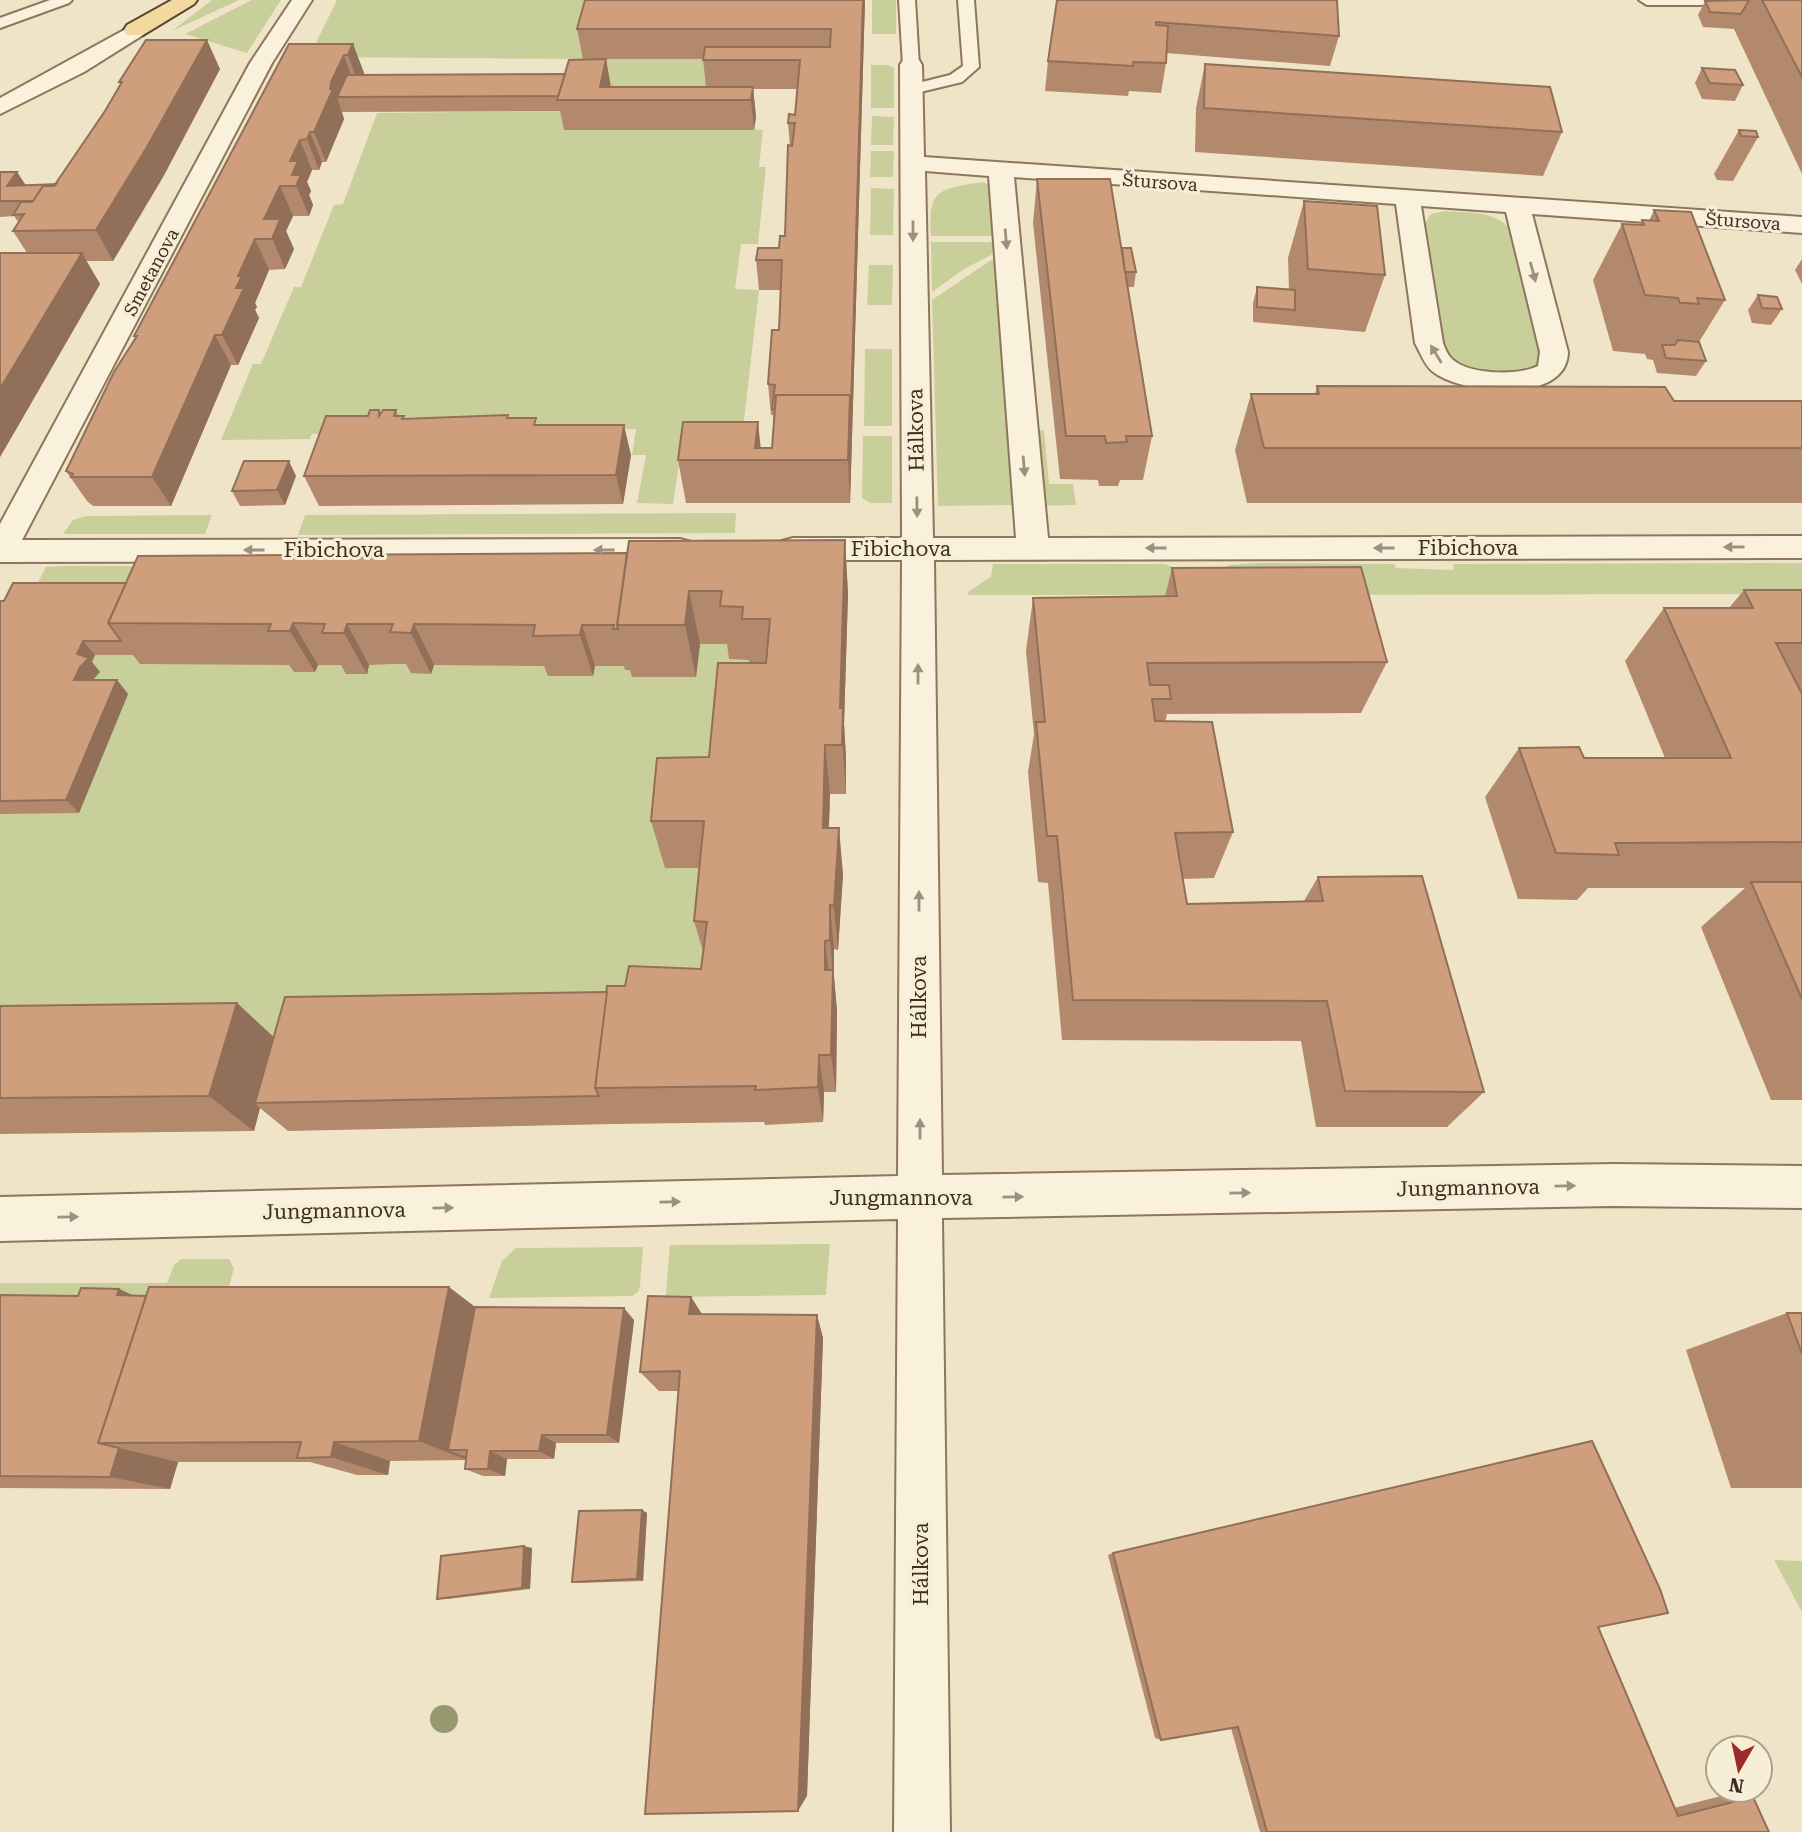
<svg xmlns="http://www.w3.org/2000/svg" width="1802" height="1832" font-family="'Roboto Serif',serif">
<rect width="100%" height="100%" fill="#f0e4c8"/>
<g fill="#c9cf9b">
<polygon points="212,0 239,0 172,31"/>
<polygon points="252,0 281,0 247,53 185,34"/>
<polygon points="337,0 599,0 712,59 706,89 575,89 583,59 309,57"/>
<rect x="872" y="0" width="24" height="34"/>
<polygon points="871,65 888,65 894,68 894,108 871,108"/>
<polygon points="569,111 763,130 759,167 766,167 758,244 741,244 735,289 759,290 742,438 683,438 673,504 637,503 646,455 632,455 636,429 312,434 310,439 221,440 253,364 261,364 294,287 301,287 334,205 343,204 377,113"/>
<polygon points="872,116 894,117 893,145 871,145"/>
<polygon points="871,151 894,151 893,177 870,177"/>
<path d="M 982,182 L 991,185 L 996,236 L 931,236 C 928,189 938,189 982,182 Z"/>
<polygon points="871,188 894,189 893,235 870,235"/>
<path d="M 1445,211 C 1465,213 1491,210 1507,226 C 1518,237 1535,335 1540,357 L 1538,364 C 1509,381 1469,375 1445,353 L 1424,224 L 1431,214 Z"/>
<polygon points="931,242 996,242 997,252 964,269 932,292"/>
<polygon points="997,256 1015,505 938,506 932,300"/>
<polygon points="869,265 893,265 892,305 867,305"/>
<polygon points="865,349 892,349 892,426 864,426"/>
<polygon points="1044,430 1049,484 1073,484 1076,505 1035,506 1036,431"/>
<polygon points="863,436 892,436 892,503 870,503 862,498"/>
<polygon points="736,513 735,533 298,535 305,515"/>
<polygon points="212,515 205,534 63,534 73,520 86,516"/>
<polygon points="1259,563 1394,564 1396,568 1454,570 1453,564 1802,563 1802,594 1219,595 1223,568 1230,565"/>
<polygon points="993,564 1164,564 1179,569 1190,595 968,595 969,591 991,577"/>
<polygon points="63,566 449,566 462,575 36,586 46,567"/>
<polygon points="813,621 794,1067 0,1091 0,766 63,623"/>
<polygon points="830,1244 826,1295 668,1297 666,1294 670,1245"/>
<polygon points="643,1247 640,1286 638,1292 632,1296 489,1298 502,1261 516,1248"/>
<polygon points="181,1259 229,1259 234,1269 225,1299 0,1298 0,1283 167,1283 174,1265"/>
<polygon points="1774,1560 1802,1561 1802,1612"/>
</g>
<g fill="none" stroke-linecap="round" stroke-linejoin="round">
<g stroke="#8d765c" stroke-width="4">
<g id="service">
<polygon points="50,0 72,0 69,3 0,28 0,18"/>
<polygon points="899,0 915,0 919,65 911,70 903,65"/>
<polygon points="958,0 974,0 979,67 962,82 912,94 906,92 904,89 906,86 950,75 963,66"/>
<polygon points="1639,0 1750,0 1742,5 1647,5"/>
</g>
</g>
<g stroke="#8d765c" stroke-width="4">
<g id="minor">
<polygon points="292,0 312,0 272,63 22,540 680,539 691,542 696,550 691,558 680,561 0,562 0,524 250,63"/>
<path d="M 911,58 L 919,60 L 922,65 L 924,157 L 1802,217 L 1802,233 L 1532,214 L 1568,352 C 1567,406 1459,394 1432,371 C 1424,364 1420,352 1415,343 L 1396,204 L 1014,177 L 1048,538 L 1802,536 L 1802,558 L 934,560 L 942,1175 L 1614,1164 L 1802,1166 L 1802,1208 L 1614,1206 L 942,1218 L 950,1832 L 894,1832 L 898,1219 L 0,1241 L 0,1197 L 898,1176 L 902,560 L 793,560 L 782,557 L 777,549 L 782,541 L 793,538 L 902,538 L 900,65 L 903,60 ZM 925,171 L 989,176 L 1016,538 L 933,538 ZM 1421,206 L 1506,212 L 1540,352 L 1538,366 C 1519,376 1467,375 1451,358 C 1447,354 1445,348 1443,343 Z"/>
</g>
</g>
<g stroke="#8d765c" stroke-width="4">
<polygon id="tertiary" points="135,24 143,25 146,30 143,35 84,72 0,114 0,98"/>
</g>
<g stroke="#5b4430" stroke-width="4">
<polygon id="primary" points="172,0 197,0 194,4 143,35 127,35 124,30 127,25"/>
</g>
<use href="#service" fill="#faf1dc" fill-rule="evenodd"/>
<use href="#minor" fill="#faf1dc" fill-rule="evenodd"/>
<use href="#tertiary" fill="#faf1dc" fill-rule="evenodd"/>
<use href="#primary" fill="#f3d9a0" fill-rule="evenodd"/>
</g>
<circle fill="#96986f" cx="444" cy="1719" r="14"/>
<g fill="#b2896c">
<polygon points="585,0 865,0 850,503 686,503 678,460 761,448 772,448 774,427 773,415 771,415 768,384 779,330 781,290 759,290 756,260 779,248 785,236 790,146 788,123 795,115 798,89 753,89 756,117 754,130 564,130 560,111 342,112 344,119 326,162 322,162 319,170 312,170 307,182 311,191 309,195 313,205 309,216 293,216 286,231 294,249 285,269 269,270 255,303 257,307 255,310 259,318 238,365 231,365 171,506 93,506 87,501 66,471 135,338 134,336 289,44 353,44 364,73 363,75 565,74 606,59 611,87 706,87 703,59 583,59 577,29"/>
<polygon points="1057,0 1339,36 1330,66 1166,53 1166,63 1161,93 1129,91 1128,96 1045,91 1048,61"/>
<polygon points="1715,0 1802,0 1802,174 1734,29 1703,27 1698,15 1705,1"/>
<polygon points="1205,64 1562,132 1543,176 1195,152 1196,108"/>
<polygon points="1702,68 1743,85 1735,101 1702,99 1695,83"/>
<polygon points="220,69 163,177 113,261 86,261 100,284 0,457 0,253 27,253 13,231 19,223 14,216 0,217 0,172 17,172 25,185 56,184 105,111 120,85 119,82"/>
<polygon points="1739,130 1758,137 1733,181 1717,180 1714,174"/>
<polygon points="1037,179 1122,248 1136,272 1134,287 1128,287 1152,436 1143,480 1120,480 1118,486 1099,486 1098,480 1060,479 1033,223"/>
<polygon points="1304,201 1385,275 1365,332 1253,322 1253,303 1257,287 1289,290 1288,258"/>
<polygon points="1654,210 1725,300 1699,342 1706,361 1696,376 1657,373 1653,360 1647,359 1645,354 1613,351 1593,280 1622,224 1640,225 1642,220 1649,221"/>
<polygon points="1802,259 1802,284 1795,270"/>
<polygon points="1758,295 1782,309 1771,325 1752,323 1748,310"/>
<polygon points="1317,386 1674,401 1802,401 1802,503 1247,503 1235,450 1251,394 1315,394"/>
<polygon points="396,410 398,416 405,419 509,418 538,425 631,455 623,504 319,506 304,476 368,416"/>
<polygon points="296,476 285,505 240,506 232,491"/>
<polygon points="845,540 848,594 844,724 846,758 846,794 830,794 829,828 843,874 838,950 834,949 834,977 837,1011 836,1092 824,1092 823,1122 765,1125 764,1122 614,1124 288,1131 260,1108 254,1131 0,1134 0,1006 237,1003 273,1037 607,992 701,969 703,951 694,921 700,868 665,868 651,821 709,757 749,663 749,660 729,659 727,644 700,644 696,677 632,677 630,670 625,670 624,666 595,666 593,676 548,676 544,666 434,665 431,674 411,673 406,664 391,664 369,665 367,674 346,674 341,665 318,665 315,672 294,672 289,665 140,664 133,655 95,655 92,662 100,672 92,680 117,680 128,694 79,813 0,814 0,601 126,583"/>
<polygon points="1172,568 1387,662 1361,713 1167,714 1165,722 1233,832 1214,878 1183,879 1187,904 1304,901 1318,877 1484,1092 1447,1127 1316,1127 1301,1041 1062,1040 1048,883 1038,882 1028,772 1034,734 1026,651 1033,598 1165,596"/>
<polygon points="1744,590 1802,590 1802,1100 1771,1100 1701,927 1745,888 1588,888 1577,900 1518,899 1485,797 1519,748 1584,758 1665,758 1625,661 1664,608 1729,608"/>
<polygon points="119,1289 134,1296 475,1307 634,1320 619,1443 556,1443 554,1459 507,1459 505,1476 483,1476 465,1469 466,1460 390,1461 388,1475 357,1475 310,1462 178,1462 170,1489 0,1488 0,1295 78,1296"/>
<polygon points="691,1297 702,1314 817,1315 823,1338 807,1796 678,1391 659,1391 640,1372"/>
<polygon points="1787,1313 1802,1313 1802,1488 1731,1488 1686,1350"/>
<polygon points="642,1510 647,1513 643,1581 579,1583 572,1582"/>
<polygon points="532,1548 530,1589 447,1599 437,1599"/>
<polygon points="1113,1553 1598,1627 1674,1808 1733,1793 1753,1797 1769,1832 1260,1832 1231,1728 1161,1740 1155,1738 1108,1555"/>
</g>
<g fill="#916f58">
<polygon points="863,0 865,0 852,439 851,409"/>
<polygon points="207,40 220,69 163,177 113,261 96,230"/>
<polygon points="353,44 364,73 359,85 348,55"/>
<polygon points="344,55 354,85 337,97 344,119 326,162 314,132 330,89 331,82"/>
<polygon points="606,59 611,89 600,87"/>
<polygon points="753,87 756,117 754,130 751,100"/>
<polygon points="310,132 322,162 319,170 307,139"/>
<polygon points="300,140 312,170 307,182 311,191 309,195 313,205 309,216 292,175 290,161"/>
<polygon points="17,172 27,187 7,186"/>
<polygon points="280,186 293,216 286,231 294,249 285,269 264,219"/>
<polygon points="255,239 269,270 255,303 257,307 255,310 259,318 238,365 222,335 236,288 238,276"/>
<polygon points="82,253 100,284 0,457 0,389"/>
<polygon points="215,335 231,365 171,506 152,477"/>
<polygon points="850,395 852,439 850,503 848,460"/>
<polygon points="758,422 762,460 755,448"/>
<polygon points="624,425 631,455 623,504 616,475"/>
<polygon points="289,461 296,476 285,505 277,490"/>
<polygon points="845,540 848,594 844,724 846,758 846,794 840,708"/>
<polygon points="689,591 700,644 696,677 685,625"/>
<polygon points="293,623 318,665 315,672 290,631"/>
<polygon points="347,624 369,665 367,674 344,633"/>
<polygon points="414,624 434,665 431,674 411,633"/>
<polygon points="582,625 595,666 593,676 580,635"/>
<polygon points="83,641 95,655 92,662 100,672 92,681 74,680 77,654"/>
<polygon points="117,680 128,694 79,813 66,800"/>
<polygon points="825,745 830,794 827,874 823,828"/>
<polygon points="839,828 843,874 838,950 834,906"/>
<polygon points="830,905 834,949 834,977 837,1011 836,1092 831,1055 833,976 830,940"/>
<polygon points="825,941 830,983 825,970"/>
<polygon points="237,1003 279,1042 255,1103 260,1108 254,1131 209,1096"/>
<polygon points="819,1055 824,1092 823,1122 818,1087"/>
<polygon points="449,1287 491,1319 448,1450 467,1457 467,1460 419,1441"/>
<polygon points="119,1289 163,1309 117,1295"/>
<polygon points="691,1297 706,1321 689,1314"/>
<polygon points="624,1308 634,1320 619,1443 607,1435"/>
<polygon points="817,1315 823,1338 807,1796 798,1811"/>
<polygon points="542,1435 556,1443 554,1459 539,1451"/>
<polygon points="334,1442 390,1461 388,1475 331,1457"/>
<polygon points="119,1448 178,1462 170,1489 110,1477"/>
<polygon points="490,1451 507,1459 505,1476 488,1469"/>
<polygon points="642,1510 647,1513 643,1581 637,1579"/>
<polygon points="524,1546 532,1548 530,1589 522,1588"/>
</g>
<g fill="#cf9f7d" stroke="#916f58" stroke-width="2">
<polygon points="585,0 863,0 851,409 850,395 776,395 775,409 772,409 775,385 768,384 772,330 779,330 782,260 756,260 758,248 779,248 780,236 785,236 788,145 792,146 795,123 788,123 789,114 795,115 800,60 703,60 705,47 830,47 831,29 577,29"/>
<polygon points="1057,0 1337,0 1339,36 1156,22 1156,25 1168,26 1166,63 1133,62 1133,66 1048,61"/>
<polygon points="1749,0 1741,14 1710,12 1705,1"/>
<polygon points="1762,0 1802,0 1802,77"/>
<polygon points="146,40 207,40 147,147 96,230 13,231 24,214 13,215 21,202 32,202 43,186 54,186 105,111 122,82 119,82"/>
<polygon points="289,44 353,44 348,55 344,55 331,82 330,89 333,89 314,132 310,132 307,139 300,140 290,161 298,161 292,175 301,175 296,186 280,186 264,219 280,219 272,239 255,239 238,276 242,276 236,288 244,288 222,335 215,335 152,477 71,477 73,474 66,471 114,372 137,336 134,336"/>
<polygon points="606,59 600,87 753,87 751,100 557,100 569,60"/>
<polygon points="1205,64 1550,87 1562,132 1204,108"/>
<polygon points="1702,68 1735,70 1743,85 1710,83"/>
<polygon points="565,74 558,96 337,97 347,75"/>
<polygon points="1739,130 1756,131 1758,137 1741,136"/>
<polygon points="0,172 17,172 7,186 56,184 54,186 43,186 33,201 0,201"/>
<polygon points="1037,179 1110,179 1152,436 1126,436 1127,442 1106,443 1105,436 1066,436"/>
<polygon points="1304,201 1377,206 1385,275 1308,269"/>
<polygon points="1654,210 1691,212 1725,300 1697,298 1699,304 1687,303 1680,303 1678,298 1645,295 1622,224 1644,225 1642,220 1659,221"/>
<polygon points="1122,248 1131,248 1136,272 1125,272"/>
<polygon points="0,253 82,253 0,389"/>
<polygon points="1257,287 1295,290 1295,310 1257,307"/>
<polygon points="1758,295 1777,297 1782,309 1762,308"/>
<polygon points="1678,340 1699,342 1706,361 1666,358 1662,345 1675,345"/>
<polygon points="1317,386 1665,387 1674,401 1802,401 1802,448 1264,448 1251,394 1319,394"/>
<polygon points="776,395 850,395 848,460 678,460 683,422 758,422 755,448 772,448"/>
<polygon points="370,410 379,410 379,416 383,410 396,410 394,416 404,416 402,419 508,415 507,418 536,418 534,425 624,425 616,475 304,476 326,416 368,416"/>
<polygon points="244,461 289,461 277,490 232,491"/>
<polygon points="845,540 840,708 843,708 842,745 825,745 823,828 839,828 834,906 830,905 830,940 825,941 825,970 833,970 831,1055 819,1055 818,1087 755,1090 756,1086 595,1088 607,986 625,986 629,966 701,969 707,922 694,921 704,821 651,821 657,758 709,757 718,663 766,663 770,619 742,619 743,607 720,606 722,591 689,591 685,625 617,625 629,541"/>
<polygon points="627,553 617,625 618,629 613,629 614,625 582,625 580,635 533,636 535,625 414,624 411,633 390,632 393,624 347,624 344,633 322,633 325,624 293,623 290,631 268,631 271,624 108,623 138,556"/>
<polygon points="1361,567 1387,662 1147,663 1150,685 1169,685 1171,699 1152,699 1155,721 1212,722 1233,832 1175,833 1187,904 1323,901 1318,877 1422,876 1484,1092 1345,1091 1327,1001 1073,1000 1057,836 1047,836 1036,722 1045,722 1033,598 1177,596 1172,568"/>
<polygon points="13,583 126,583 108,623 121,641 83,641 77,654 89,658 80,667 74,680 117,680 66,800 0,801 0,601 4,601"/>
<polygon points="1744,590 1802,590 1802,643 1776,643 1802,694 1802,842 1615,843 1619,855 1556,853 1519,748 1579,747 1584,758 1731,758 1664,608 1753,608"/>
<polygon points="1751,882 1802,882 1802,999"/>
<polygon points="607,992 595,1088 599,1096 255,1103 285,997"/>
<polygon points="237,1003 209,1096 0,1098 0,1006"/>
<polygon points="149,1287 449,1287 419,1441 334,1442 331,1457 297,1458 301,1442 98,1443"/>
<polygon points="81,1288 119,1289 117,1295 146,1296 98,1443 119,1448 110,1477 0,1476 0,1295 78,1296"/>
<polygon points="648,1296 691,1297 689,1314 817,1315 798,1811 645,1814 680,1371 640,1372"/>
<polygon points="475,1307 624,1308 607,1435 542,1435 539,1451 490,1451 488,1469 465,1469 467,1450 448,1450"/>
<polygon points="1787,1313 1802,1313 1802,1354"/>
<polygon points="1592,1441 1660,1589 1668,1613 1598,1627 1678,1816 1753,1797 1769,1832 1267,1832 1238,1727 1161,1740 1113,1553"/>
<polygon points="642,1510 637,1579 572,1582 579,1511"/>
<polygon points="524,1546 522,1588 437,1599 441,1556"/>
</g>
<defs><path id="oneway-solid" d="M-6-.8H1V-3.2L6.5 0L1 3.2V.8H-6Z" transform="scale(1.75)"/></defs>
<g fill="#9c907e">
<use href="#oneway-solid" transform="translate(913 231) rotate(90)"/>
<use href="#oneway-solid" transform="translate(1006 239) rotate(85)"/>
<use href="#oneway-solid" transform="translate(1533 272) rotate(75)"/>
<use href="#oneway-solid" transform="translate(1436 354) rotate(-121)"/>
<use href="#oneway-solid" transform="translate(1024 466) rotate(85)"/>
<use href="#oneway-solid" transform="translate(917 507) rotate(89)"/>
<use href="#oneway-solid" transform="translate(1734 547) rotate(180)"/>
<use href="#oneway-solid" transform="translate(1156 548) rotate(180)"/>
<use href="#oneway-solid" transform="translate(1384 548) rotate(180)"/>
<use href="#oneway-solid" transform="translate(254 550) rotate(180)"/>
<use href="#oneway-solid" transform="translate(604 550) rotate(180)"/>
<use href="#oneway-solid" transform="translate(918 674) rotate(-90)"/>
<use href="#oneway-solid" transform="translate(919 901) rotate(-90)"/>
<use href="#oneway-solid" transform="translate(920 1129) rotate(-90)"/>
<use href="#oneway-solid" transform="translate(1565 1186) rotate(-1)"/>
<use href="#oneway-solid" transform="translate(1240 1193) rotate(-1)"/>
<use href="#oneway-solid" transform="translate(1013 1197) rotate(-1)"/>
<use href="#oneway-solid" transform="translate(670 1202) rotate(-1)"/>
<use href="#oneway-solid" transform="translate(443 1208) rotate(-1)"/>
<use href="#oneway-solid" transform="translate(68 1217) rotate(-1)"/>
</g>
<g text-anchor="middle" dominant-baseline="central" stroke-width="6" stroke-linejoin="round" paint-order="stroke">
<g font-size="18" fill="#3d2e20" stroke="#f7eed8">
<text transform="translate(1160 182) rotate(4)">Štursova</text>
<text transform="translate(1743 221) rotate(4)">Štursova</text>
<text transform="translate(151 272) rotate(-62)">Smetanova</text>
</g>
<g font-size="21" fill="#3d2e20" stroke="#f7eed8">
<text transform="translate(916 430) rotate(-91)">Hálkova</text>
<text x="1468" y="548">Fibichova</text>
<text x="901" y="549">Fibichova</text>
<text x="334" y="550">Fibichova</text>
<text transform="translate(919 997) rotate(-90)">Hálkova</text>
<text transform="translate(1468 1188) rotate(-1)">Jungmannova</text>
<text x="901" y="1198">Jungmannova</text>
<text transform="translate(334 1211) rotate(-1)">Jungmannova</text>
<text transform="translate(921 1564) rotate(-90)">Hálkova</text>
</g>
</g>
<g transform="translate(1739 1769) rotate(189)"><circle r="33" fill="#f7eed8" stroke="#ada18e" stroke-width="2"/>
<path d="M0-5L12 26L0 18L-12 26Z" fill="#9e2a2b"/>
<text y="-10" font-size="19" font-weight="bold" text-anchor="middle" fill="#3d2e20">N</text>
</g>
</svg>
